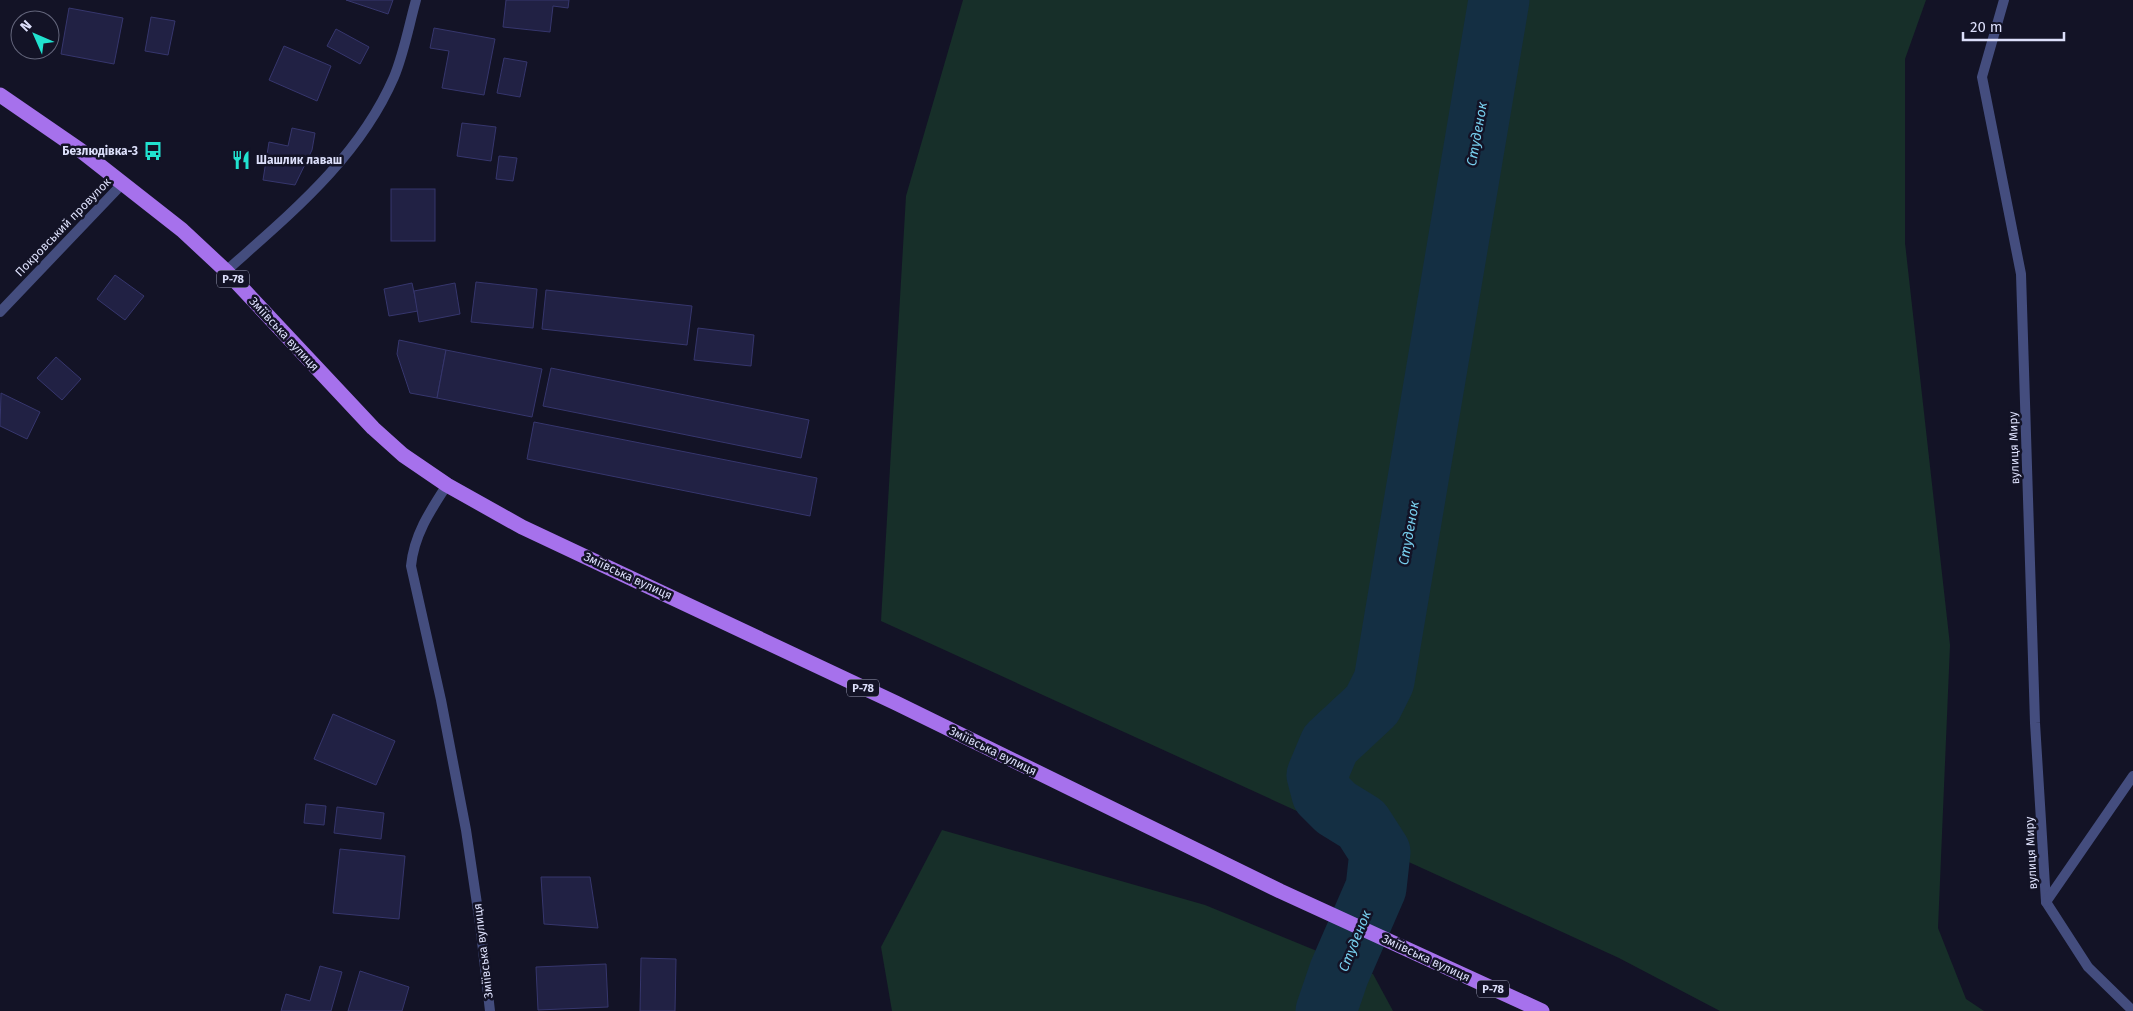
<svg xmlns="http://www.w3.org/2000/svg" width="2133" height="1011" font-family="'Fira Sans',sans-serif">
<rect width="100%" height="100%" fill="#131326"/>
<g fill="#172f29">
<polygon points="963,0 1926,0 1905,59 1905,243 1950,645 1938,928 1966,999 1984,1011 1720,1011 1619,958 881,621 906,196"/>
<polygon points="942,830 1205,905 1373,974 1393,1011 892,1011 881,947"/>
</g>
<g fill="none" stroke-linecap="round" stroke-linejoin="round">
<polyline stroke="#142f43" stroke-width="61" points="1326,1011 1339,973 1376,888 1380,852 1362,824 1336,808 1322,794 1317,775 1330,744 1372,705 1384,681 1499,0"/>
</g>
<g fill="#212144" stroke="#36366d">
<polygon points="346,0 393,0 388,14"/>
<polygon points="506,0 569,0 568,8 553,6 550,32 503,27"/>
<polygon points="69,8 123,18 114,64 61,54"/>
<polygon points="151,17 175,21 168,55 145,51"/>
<polygon points="434,28 495,39 484,95 442,88 449,51 430,48"/>
<polygon points="336,29 369,47 360,64 327,46"/>
<polygon points="284,46 331,66 317,101 269,80"/>
<polygon points="504,58 527,62 520,97 497,93"/>
<polygon points="462,123 496,127 491,161 457,156"/>
<polygon points="292,128 315,133 312,150 295,185 263,180 269,142 288,146"/>
<polygon points="499,156 517,158 513,181 496,179"/>
<rect x="391" y="189" width="44" height="52"/>
<polygon points="115,275 144,296 125,320 97,299"/>
<polygon points="476,282 537,289 533,328 471,322"/>
<polygon points="412,283 418,311 389,316 384,289"/>
<polygon points="455,283 460,314 419,322 414,291"/>
<polygon points="546,290 692,306 687,345 542,329"/>
<polygon points="698,328 754,335 751,366 694,360"/>
<polygon points="399,340 446,350 437,398 410,393 397,354"/>
<polygon points="446,350 542,369 532,417 437,398"/>
<polygon points="56,357 81,379 62,400 37,378"/>
<polygon points="551,368 809,420 801,458 543,406"/>
<polygon points="1,393 40,412 27,439 0,426"/>
<polygon points="534,422 817,478 810,516 527,459"/>
<polygon points="333,714 395,741 376,785 314,759"/>
<polygon points="306,804 326,806 324,825 304,823"/>
<polygon points="337,807 384,813 381,839 334,833"/>
<polygon points="340,849 405,856 399,919 333,913"/>
<polygon points="541,877 590,877 598,928 544,924"/>
<polygon points="641,958 676,959 675,1011 640,1011"/>
<polygon points="606,964 608,1007 538,1010 536,967"/>
<polygon points="320,966 342,972 331,1011 281,1011 286,994 310,1001"/>
<polygon points="360,971 409,987 402,1011 348,1011"/>
</g>
<g fill="none" stroke-linecap="round" stroke-linejoin="round">
<g stroke="#444d7e" stroke-width="10">
<polyline points="2004,0 1982,77 2021,274 2035,723 2046,902 2088,967 2133,1011"/>
<path d="M 226,271 C 291,213 359,158 394,77 C 404,53 409,25 416,0"/>
<polyline points="0,312 124,182"/>
<path d="M 447,485 C 430,511 414,535 411,566 L 441,700 L 466,830 L 480,924 L 490,1011"/>
<polyline points="2046,902 2133,776"/>
</g>
<polyline stroke="#a671ec" stroke-width="15" points="0,95 80,150 182,230 226,271 373,428 403,455 447,485 522,527 896,703 1280,891 1542,1011"/>
</g>
<defs>
<g id="bus-bare" transform="scale(1.5)"><path d="M-5-6H5V4H4V6H2V4H-2V6H-4V4H-5ZM-3.5-4V0h7V-4ZM-3.5 1.2v1.5H-2V1.2ZM2 1.2v1.5H3.5V1.2Z" fill="#21e2cf" stroke="#131326" stroke-width="2.5" paint-order="stroke"/></g>
<g id="restaurant-bare" transform="scale(1.5)"><path d="M-5-6h1v4h1v-4h1v4h1v-4h1v5L-1.5 .5V6h-2V.5L-5-1ZM5-6V6H3V1.5H1.5Q1.5-4 5-6Z" fill="#21e2cf" stroke="#131326" stroke-width="2.5" paint-order="stroke"/></g>
</defs>
<g fill-rule="evenodd">
<use href="#bus-bare" x="153" y="151"/>
<use href="#restaurant-bare" x="241" y="160"/>
</g>
<g text-anchor="middle" dominant-baseline="central" stroke-width="5" stroke-linejoin="round" paint-order="stroke">
<g fill="#131326" stroke="#a0a2ba" stroke-width="1">
<rect x="217" y="270.5" width="32" height="17" rx="4"/>
<rect x="847" y="679.5" width="32" height="17" rx="4"/>
<rect x="1477" y="980.5" width="32" height="17" rx="4"/>
</g>
<g font-size="11" font-weight="bold" fill="#dcdffa">
<text x="233" y="279">Р-78</text>
<text x="863" y="688">Р-78</text>
<text x="1493" y="989">Р-78</text>
</g>
<g font-size="12" font-weight="bold" fill="#dcdffa" stroke="#131326" text-anchor="end">
<text x="138" y="151">Безлюдівка-3</text>
<text x="256" y="160" text-anchor="start">Шашлик лаваш</text>
</g>
<g font-size="12" fill="#dcdffa" stroke="#131326">
<text transform="translate(63 227) rotate(-46)">Покровський провулок</text>
<text transform="translate(284 334) rotate(47)">Зміївська вулиця</text>
<text transform="translate(2014 448) rotate(-92)">вулиця Миру</text>
<text transform="translate(628 576) rotate(25)">Зміївська вулиця</text>
<text transform="translate(993 751) rotate(26)">Зміївська вулиця</text>
<text transform="translate(2031 853) rotate(-93)">вулиця Миру</text>
<text transform="translate(483 951) rotate(-97)">Зміївська вулиця</text>
<text transform="translate(1426 958) rotate(25)">Зміївська вулиця</text>
</g>
<g font-size="14" font-style="italic" fill="#77ceed" stroke="#131326">
<text transform="translate(1477 134) rotate(-80)">Студенок</text>
<text transform="translate(1409 533) rotate(-80)">Студенок</text>
<text transform="translate(1355 941) rotate(-68)">Студенок</text>
</g>
</g>
<g transform="translate(35 35) rotate(315)"><circle r="24" fill="#131326" stroke="#63657b"/>
<path d="M0-4L9 19L0 12L-9 19Z" fill="#21e2cf"/>
<text y="-8" font-size="14" font-weight="bold" text-anchor="middle" fill="#dcdffa">N</text>
</g>
<path d="M1963 32v8h101v-8" fill="none" stroke="#dcdffa" stroke-width="2.5"/>
<text x="1970" y="32" font-size="15" fill="#dcdffa" stroke="#131326" stroke-width="4" paint-order="stroke">20 m</text>
</svg>
